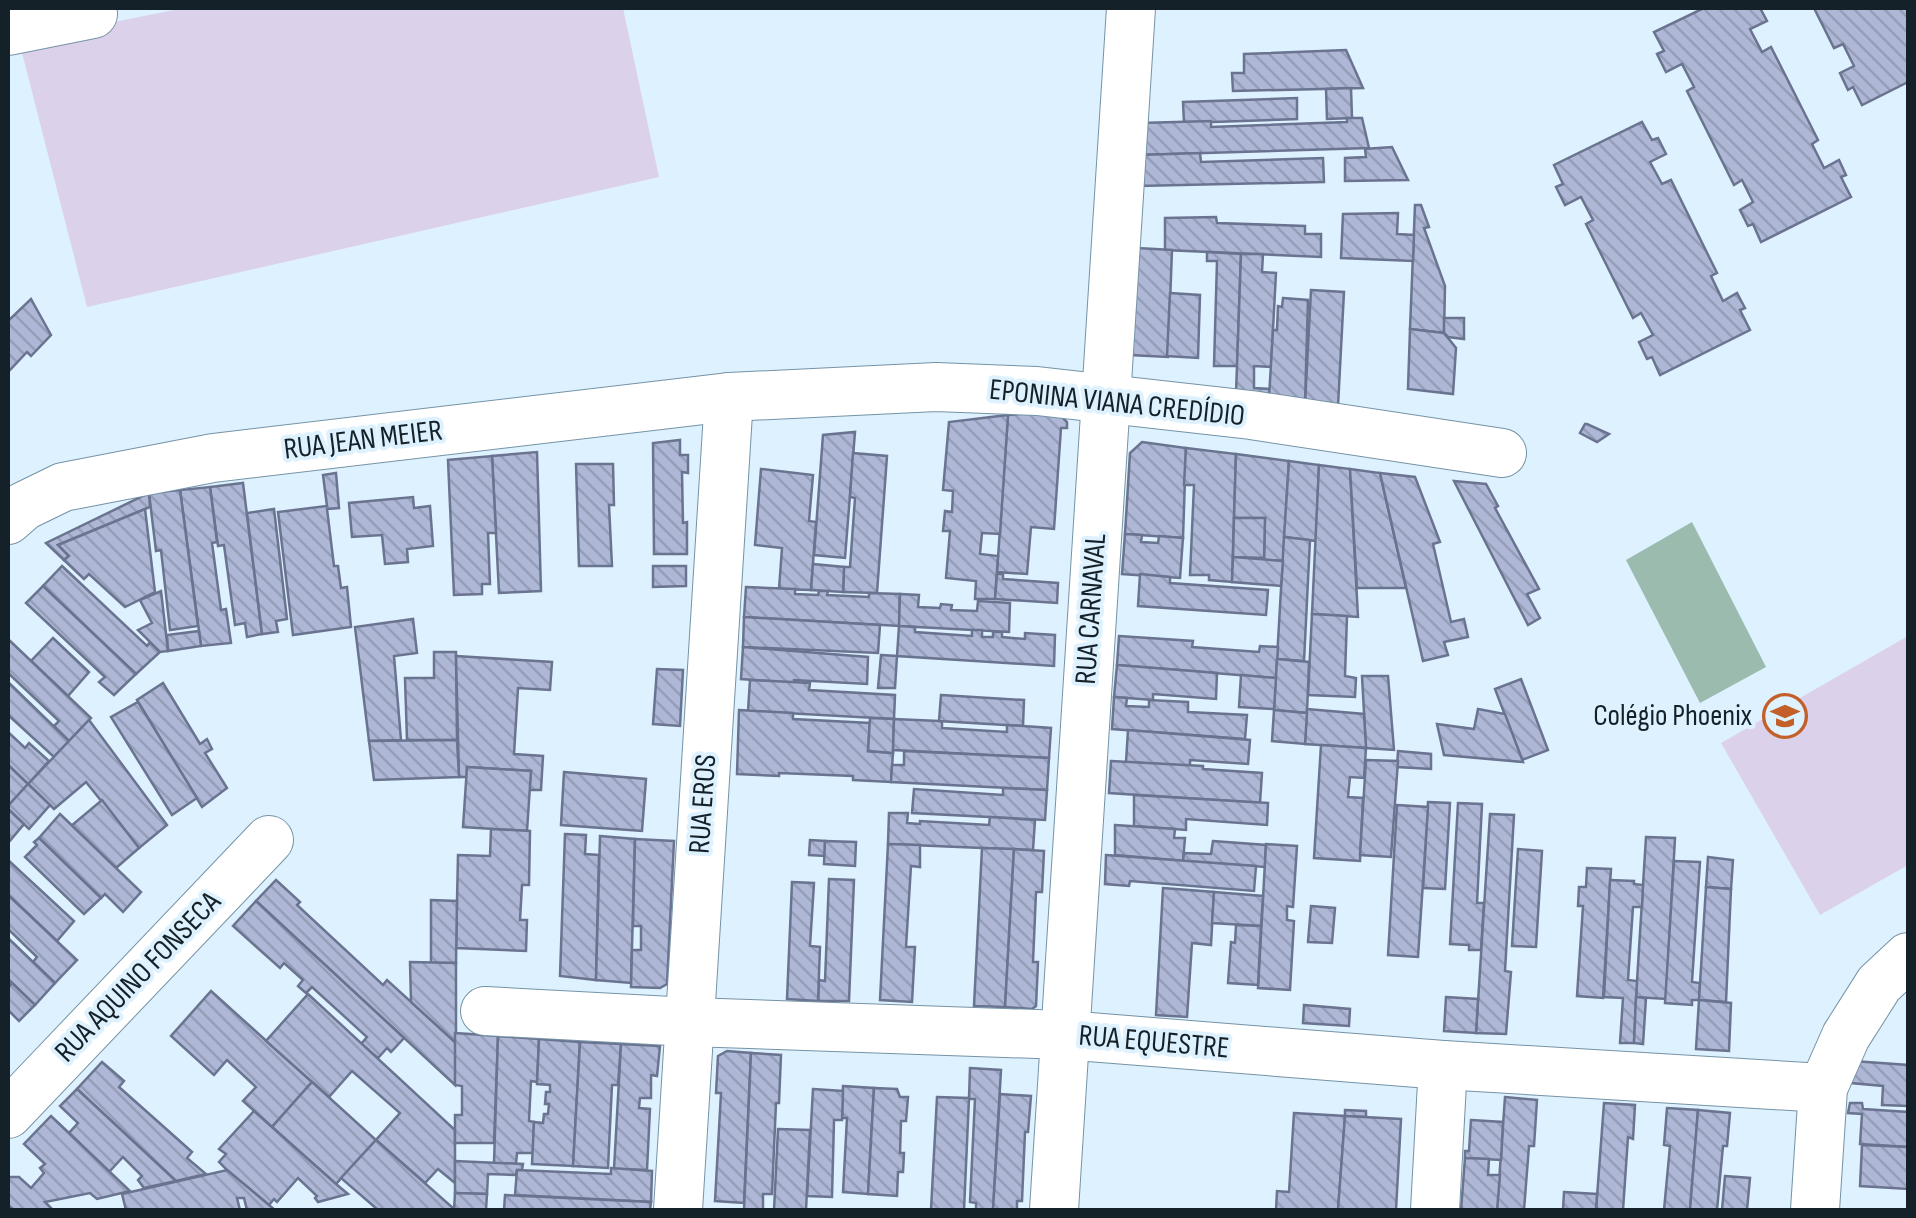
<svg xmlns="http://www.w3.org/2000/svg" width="1916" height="1218" font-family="'Sofia Sans Condensed',sans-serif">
<defs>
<pattern id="building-back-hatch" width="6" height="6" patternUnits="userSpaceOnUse" patternTransform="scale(2.5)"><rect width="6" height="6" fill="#aeb8d6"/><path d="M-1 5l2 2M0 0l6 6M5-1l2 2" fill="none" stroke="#959eb8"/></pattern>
</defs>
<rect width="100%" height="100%" fill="#def1fe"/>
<g fill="#dcd1eb">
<polygon points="184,8 623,8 659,177 87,307 19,41"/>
<polygon points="1908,636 1908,865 1820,915 1721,743"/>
</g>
<polygon fill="#9abbad" points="1692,522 1766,667 1700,703 1626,560"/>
<g fill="url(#building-back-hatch)" stroke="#6a738f" stroke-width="2.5">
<polygon points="1704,8 1760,8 1767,21 1750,29 1762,52 1771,47 1818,140 1812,144 1824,168 1839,160 1846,175 1841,177 1851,197 1761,242 1753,224 1748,226 1740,210 1753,202 1742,180 1734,185 1687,91 1694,87 1682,64 1666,72 1657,54 1664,51 1654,32"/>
<polygon points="1814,8 1908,8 1908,82 1862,105 1853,87 1848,90 1840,73 1854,66 1843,44 1834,48"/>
<polygon points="1346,50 1363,88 1233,91 1232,73 1244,73 1244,54"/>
<polygon points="1351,88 1352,118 1327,119 1326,89"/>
<polygon points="1297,98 1297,119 1184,123 1183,102"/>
<polygon points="1347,118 1362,118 1369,148 1139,155 1141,123 1211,121 1211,127 1347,122"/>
<polygon points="1642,122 1652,140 1658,138 1666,154 1650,162 1662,184 1671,180 1717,273 1711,276 1723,301 1737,293 1745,308 1740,310 1750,330 1660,375 1652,357 1647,359 1639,342 1653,335 1641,313 1633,318 1586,224 1593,220 1581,197 1565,205 1556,187 1563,184 1554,165"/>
<polygon points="1392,147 1408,180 1345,181 1345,158 1366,157 1365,149"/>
<polygon points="1200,153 1201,162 1323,158 1324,182 1138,186 1139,155"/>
<polygon points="1415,205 1421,205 1429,227 1424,228 1445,286 1444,333 1410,329"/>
<polygon points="1398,213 1397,234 1414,235 1413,261 1341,258 1343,214"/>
<polygon points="1216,217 1217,223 1305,226 1305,234 1321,234 1321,257 1165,250 1165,218"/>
<polygon points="1137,248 1172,250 1168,357 1130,355"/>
<polygon points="1207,252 1241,254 1237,366 1214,366 1217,261 1207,261"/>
<polygon points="1241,254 1263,254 1262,272 1276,273 1271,367 1254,366 1254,388 1270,389 1269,398 1236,394"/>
<polygon points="1311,290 1344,292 1338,406 1305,403"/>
<polygon points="1170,293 1200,295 1198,358 1167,356"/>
<polygon points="1283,298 1308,300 1305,403 1269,398 1273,330 1277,330 1278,306 1282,307"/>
<polygon points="31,299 51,335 31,356 27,352 8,372 8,321"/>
<polygon points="1444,318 1464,318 1464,339 1448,337 1444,333"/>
<polygon points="1410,329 1444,333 1456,348 1453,394 1408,389"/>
<polygon points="1056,411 1067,422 1067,428 1061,428 1054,529 1031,527 1027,574 997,572 1008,415"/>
<polygon points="1008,415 1000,534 982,533 980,554 998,556 995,599 975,599 976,581 946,578 950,531 943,531 945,511 952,512 953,491 943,490 949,422"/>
<polygon points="1585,424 1587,424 1609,434 1597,442 1580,433"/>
<polygon points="855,432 845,558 814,555 823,435"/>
<polygon points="680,440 680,455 688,455 688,473 682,472 683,523 687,522 687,554 654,554 653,443"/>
<polygon points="1142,442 1186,448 1183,538 1125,534 1130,453"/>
<polygon points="1186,448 1236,454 1232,582 1209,580 1209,575 1190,575 1194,485 1184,485"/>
<polygon points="537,452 541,591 499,593 492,456"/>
<polygon points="853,453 887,456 877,593 843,592 844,567 850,567 855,498 850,497"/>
<polygon points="1236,454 1289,461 1283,561 1264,560 1265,518 1234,518"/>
<polygon points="492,456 496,533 488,533 490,584 482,584 482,594 454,595 448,460"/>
<polygon points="1289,461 1319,465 1316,541 1284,537"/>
<polygon points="576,464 613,464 614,505 609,505 612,566 579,566"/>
<polygon points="1319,465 1350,469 1358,617 1312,614"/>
<polygon points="761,469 813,475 809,521 816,522 811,590 779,589 782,548 755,545"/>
<polygon points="1350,469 1380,473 1406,588 1357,588"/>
<polygon points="336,473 339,508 327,509 334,566 338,566 341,588 347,587 351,627 293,635 278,512 327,506 323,475"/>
<polygon points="1380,473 1415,477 1440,542 1433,544 1451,622 1464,619 1468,637 1444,642 1448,655 1423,661"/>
<polygon points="1454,481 1486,484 1498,506 1495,508 1539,589 1527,594 1540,618 1528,625"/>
<polygon points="243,483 262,634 247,637 245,623 235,625 224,545 218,546 210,487"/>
<polygon points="210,487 217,542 212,543 221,610 226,609 231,643 201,646 180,490"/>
<polygon points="180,490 198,626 170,630 161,550 156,551 149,493"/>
<polygon points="149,493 150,507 58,545 69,556 64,560 46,543"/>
<polygon points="413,497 414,508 430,506 433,546 407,549 408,562 385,564 382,535 352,537 349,503"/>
<polygon points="145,509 155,592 125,607 89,574 84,579 64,560 69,556 58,545"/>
<polygon points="274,509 287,619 276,621 278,632 262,634 247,513"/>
<polygon points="1234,518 1265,518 1264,558 1233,557"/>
<polygon points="1125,534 1142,535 1141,542 1158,543 1159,536 1183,538 1180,578 1122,574"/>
<polygon points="1284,537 1310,540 1304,661 1277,659"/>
<polygon points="1233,557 1283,561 1281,586 1232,582"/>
<polygon points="813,564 844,567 843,592 811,590"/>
<polygon points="62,566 147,646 150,642 160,652 136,674 43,586"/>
<polygon points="653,566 686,566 686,586 653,587"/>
<polygon points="997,574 1003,574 1003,579 1058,583 1057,603 995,599"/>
<polygon points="1140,574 1170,577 1170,583 1268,590 1266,615 1138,606"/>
<polygon points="43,586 136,674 114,695 99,682 105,677 26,603"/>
<polygon points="746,587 795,589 795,594 818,595 819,591 828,591 827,595 869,597 869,593 900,594 899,626 744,617"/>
<polygon points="161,591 168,651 160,652 138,630 152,623 140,600"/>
<polygon points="900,594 919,595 918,607 940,608 941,604 952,605 951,610 977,611 978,601 1010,603 1009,632 899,626"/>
<polygon points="1312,614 1347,616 1345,676 1356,678 1355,697 1308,695"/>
<polygon points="744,617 880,625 878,653 743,647"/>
<polygon points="413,619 417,653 394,656 401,740 369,741 355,627"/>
<polygon points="899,626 915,627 915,632 972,636 972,630 982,630 982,637 993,637 993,632 1002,632 1002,637 1025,639 1025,633 1055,635 1054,666 897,656"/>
<polygon points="199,631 201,646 168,651 167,635"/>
<polygon points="1119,636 1193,641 1192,647 1259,652 1260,646 1278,647 1276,678 1117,665"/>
<polygon points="53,638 89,672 68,696 31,661"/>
<polygon points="8,639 91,718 69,741 54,726 59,721 8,673"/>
<polygon points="743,647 868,657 867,684 794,680 794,683 741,679"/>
<polygon points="434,652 456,652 457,740 407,740 405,678 434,678"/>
<polygon points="881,655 897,656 895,688 878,688"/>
<polygon points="456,656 552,662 550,690 518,688 514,754 543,756 541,790 529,790 531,771 467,767 467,777 459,777"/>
<polygon points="1277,659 1309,662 1307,713 1274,710"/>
<polygon points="1117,665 1217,673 1216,699 1153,694 1153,700 1114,697"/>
<polygon points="657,669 683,670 680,726 653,724"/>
<polygon points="1241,675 1276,678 1274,709 1239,707"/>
<polygon points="1362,676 1388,676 1394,750 1366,748"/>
<polygon points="1521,679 1548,750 1522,760 1495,689"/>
<polygon points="750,680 810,683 809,690 895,695 894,719 748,711"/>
<polygon points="8,682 69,741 54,757 8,715"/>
<polygon points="163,683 200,744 207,739 212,749 205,753 227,788 202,807 137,700"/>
<polygon points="941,695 1024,700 1023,726 939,721"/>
<polygon points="1114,697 1127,698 1126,706 1149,707 1149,700 1188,702 1188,712 1247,715 1245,739 1112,729"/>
<polygon points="138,702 197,798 172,815 111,717"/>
<polygon points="1307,709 1364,714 1366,748 1305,744"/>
<polygon points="1478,709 1505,714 1523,762 1444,755 1437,724 1474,729"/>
<polygon points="739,710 793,713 793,719 870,723 868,751 893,753 891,782 853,780 853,776 779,773 779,776 737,774"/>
<polygon points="1274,710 1307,713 1305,744 1272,741"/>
<polygon points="870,718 894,719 893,753 868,751"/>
<polygon points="894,719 939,721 942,722 942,728 1007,732 1007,725 1051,728 1049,758 893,750"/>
<polygon points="89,720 167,825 139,848 86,782 54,809 28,784"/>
<polygon points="1128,730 1250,740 1248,764 1190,760 1190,766 1126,762"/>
<polygon points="8,732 25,748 29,743 49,761 28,784 8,765"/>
<polygon points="457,740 459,777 374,780 369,741"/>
<polygon points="1321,745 1366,748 1364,778 1350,777 1348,797 1363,798 1360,861 1314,858"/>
<polygon points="904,751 1049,758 1047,790 891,782 892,765 904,765"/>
<polygon points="1398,751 1431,754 1431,769 1397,767"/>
<polygon points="1366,760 1398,761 1391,857 1360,855"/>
<polygon points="1111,761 1203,766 1203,769 1262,773 1260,803 1109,793"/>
<polygon points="8,765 28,784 8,806"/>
<polygon points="467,767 531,771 527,831 463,827"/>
<polygon points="564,772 646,779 642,831 561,825"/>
<polygon points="28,784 50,805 29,829 8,809 8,806"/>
<polygon points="1003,788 1047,790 1045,820 912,813 914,789 1003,795"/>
<polygon points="1134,795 1268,803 1267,825 1186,819 1186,830 1134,826"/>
<polygon points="102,800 139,848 116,868 71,826"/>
<polygon points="1428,802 1450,803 1445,889 1423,888"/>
<polygon points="1458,803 1482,804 1477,903 1484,903 1481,950 1469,950 1469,945 1450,944"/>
<polygon points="1397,805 1428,807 1418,957 1388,955"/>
<polygon points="8,809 24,824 8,843"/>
<polygon points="889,813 908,813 907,823 920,824 920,821 989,825 990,817 1035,820 1033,850 888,844"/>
<polygon points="60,814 141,892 123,912 105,894 101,898 39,838"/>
<polygon points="1490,814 1514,815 1505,971 1511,972 1506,1034 1476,1033"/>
<polygon points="1115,825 1175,829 1174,838 1185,838 1183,861 1115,855"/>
<polygon points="491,829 530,831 529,885 522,885 520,920 527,920 526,951 456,948 458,855 490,856"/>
<polygon points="565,834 586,835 585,854 599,855 596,980 560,976"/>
<polygon points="600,836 635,839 631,983 596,980"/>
<polygon points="1646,837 1675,838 1666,999 1636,997"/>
<polygon points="39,838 101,898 84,914 25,857 37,845 34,842"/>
<polygon points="635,839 674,841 667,984 660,988 631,987 632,950 641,950 641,926 633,926"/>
<polygon points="810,840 825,841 825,856 809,855"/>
<polygon points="825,841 856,842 855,866 824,864"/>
<polygon points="1213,841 1266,845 1265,867 1183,861 1184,853 1211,854"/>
<polygon points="888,844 920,845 920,867 911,866 906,947 915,947 912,1002 880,1000"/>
<polygon points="1266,844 1297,846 1293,907 1287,906 1287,920 1294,921 1290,990 1258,988"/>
<polygon points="982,848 1014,849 1005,1007 974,1006"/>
<polygon points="1014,849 1044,851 1042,892 1036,892 1033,962 1038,962 1036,1006 1032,1009 1005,1007"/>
<polygon points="1518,849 1542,851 1536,947 1512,946"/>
<polygon points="1106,855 1256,866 1254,891 1130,881 1129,886 1105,884"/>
<polygon points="1708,857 1733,860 1731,889 1706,887"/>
<polygon points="8,860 74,921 57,941 8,895"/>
<polygon points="1674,861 1700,862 1692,982 1700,983 1699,1000 1692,1000 1692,1005 1665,1003"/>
<polygon points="1587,868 1611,869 1603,998 1577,996 1583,906 1578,906 1579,887 1586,887"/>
<polygon points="829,879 854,880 849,1001 818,1001 819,980 825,981"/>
<polygon points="276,880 300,902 297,905 383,985 387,980 456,1043 455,1085 256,901"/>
<polygon points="1610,880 1634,881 1634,884 1643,885 1642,907 1633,907 1628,980 1637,981 1634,1043 1620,1043 1623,998 1604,997"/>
<polygon points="792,882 814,883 810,946 820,947 818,1001 787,999"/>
<polygon points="1706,887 1731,889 1726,1002 1699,1000"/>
<polygon points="1163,888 1214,892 1211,945 1192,943 1187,1017 1156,1015"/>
<polygon points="1214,892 1263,896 1261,926 1212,923"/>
<polygon points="8,895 77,960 55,983 33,962 37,957 8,929"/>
<polygon points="431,900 457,901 456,963 431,963"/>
<polygon points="256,901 404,1038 391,1052 387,1048 378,1058 361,1044 367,1037 312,987 306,993 298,986 303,980 284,963 280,968 233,926"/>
<polygon points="1311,906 1335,908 1332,943 1308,942"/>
<polygon points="1236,925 1261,926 1258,985 1228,983 1231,942 1235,943"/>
<polygon points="8,938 55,983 35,1005 8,979"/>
<polygon points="410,962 456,963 456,1043 411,1002"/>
<polygon points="12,983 35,1005 19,1021 8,1010 8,988"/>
<polygon points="211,991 312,1082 272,1127 243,1101 256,1087 227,1060 214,1075 171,1036"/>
<polygon points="308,994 455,1130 455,1183 438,1169 425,1183 376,1140 400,1113 352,1071 329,1097 266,1041"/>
<polygon points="1446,997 1478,999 1476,1033 1444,1031"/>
<polygon points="1636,997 1646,998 1643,1044 1634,1043"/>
<polygon points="1699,1000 1731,1003 1729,1051 1696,1049"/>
<polygon points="1304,1005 1350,1009 1349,1026 1303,1023"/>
<polygon points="455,1033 498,1036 494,1143 455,1143 455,1115 462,1115 462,1086 455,1085"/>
<polygon points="498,1036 539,1039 537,1082 531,1081 529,1121 534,1122 533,1153 517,1153 516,1164 494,1163"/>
<polygon points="539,1039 580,1042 573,1166 532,1164 534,1122 543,1123 544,1114 548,1114 549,1104 545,1104 546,1092 550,1092 550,1085 537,1084"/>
<polygon points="580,1042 621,1044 618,1085 612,1085 608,1168 573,1166"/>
<polygon points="621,1044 660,1046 657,1076 651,1075 651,1098 640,1098 639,1108 650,1109 647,1170 614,1169"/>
<polygon points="727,1051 751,1053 744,1203 715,1201 721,1093 716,1093 718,1056"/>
<polygon points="751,1053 781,1055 779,1103 776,1103 772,1194 763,1194 763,1210 744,1210"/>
<polygon points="1853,1061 1908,1065 1908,1106 1882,1105 1883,1086 1851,1083"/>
<polygon points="102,1062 124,1081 119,1087 192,1152 187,1158 206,1174 176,1181 77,1089"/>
<polygon points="970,1068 1001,1070 993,1210 976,1210 976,1203 970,1202 975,1099 969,1099"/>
<polygon points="312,1082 376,1140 336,1184 272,1127"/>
<polygon points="843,1086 874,1088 868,1194 843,1192 847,1118 842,1118"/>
<polygon points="874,1088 897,1089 900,1097 908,1097 906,1121 901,1121 900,1153 904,1153 903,1172 898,1172 897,1196 868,1194"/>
<polygon points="77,1089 176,1181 144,1188 138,1180 142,1176 123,1157 109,1172 69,1133 78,1123 60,1106"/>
<polygon points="813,1089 843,1091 842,1120 834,1120 832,1197 807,1196"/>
<polygon points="1000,1094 1031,1096 1028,1132 1025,1132 1022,1201 1017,1201 1017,1210 993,1210"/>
<polygon points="937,1097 969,1098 964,1210 931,1210"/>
<polygon points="1505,1097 1537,1100 1534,1146 1529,1146 1524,1210 1497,1210"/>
<polygon points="1604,1103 1635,1105 1633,1139 1628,1137 1623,1210 1596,1210"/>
<polygon points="1850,1103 1862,1103 1863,1109 1908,1112 1908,1147 1860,1144 1862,1114 1848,1113"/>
<polygon points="1667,1108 1698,1110 1690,1210 1664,1210 1670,1146 1664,1145"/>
<polygon points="1345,1110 1366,1111 1366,1117 1345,1116"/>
<polygon points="1698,1110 1730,1113 1727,1146 1723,1146 1717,1210 1690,1210"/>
<polygon points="254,1111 336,1184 348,1194 318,1202 315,1198 317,1196 298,1178 277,1202 274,1199 269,1205 227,1170 219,1162 226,1154 219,1149"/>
<polygon points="1294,1113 1345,1116 1338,1210 1276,1210 1277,1191 1289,1192"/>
<polygon points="51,1116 69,1133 130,1191 97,1199 90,1193 45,1202 52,1209 46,1210 14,1210 8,1205 8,1177 19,1177 31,1188 44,1173 40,1168 45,1164 24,1144"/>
<polygon points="1345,1116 1401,1119 1396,1210 1338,1210"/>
<polygon points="1471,1120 1503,1122 1501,1160 1465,1158 1465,1151 1469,1151"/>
<polygon points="778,1129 810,1130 806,1210 774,1210"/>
<polygon points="376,1140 453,1208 451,1210 378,1210 341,1178"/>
<polygon points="1862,1145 1908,1147 1908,1189 1860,1186"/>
<polygon points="1465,1158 1489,1159 1488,1175 1500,1175 1497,1210 1461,1210"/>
<polygon points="455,1161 523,1164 522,1170 517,1170 516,1175 488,1174 487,1194 455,1193"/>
<polygon points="611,1168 652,1171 651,1202 515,1195 517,1170 611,1174"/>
<polygon points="227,1170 275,1210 247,1210 244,1198 237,1198 240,1210 126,1210 122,1194"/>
<polygon points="1725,1176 1750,1178 1747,1210 1722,1210"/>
<polygon points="1564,1192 1597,1194 1596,1210 1563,1210"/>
<polygon points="455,1193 487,1194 486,1210 454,1210"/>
<polygon points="505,1195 651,1202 650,1210 504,1210"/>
</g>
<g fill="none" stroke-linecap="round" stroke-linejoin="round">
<g stroke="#7593a6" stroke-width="50">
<g id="minor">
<polyline points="8,31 93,14"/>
<polyline points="8,520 24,506 63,487 213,458 729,397 936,387 1037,391 1251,415 1502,453"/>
<polyline points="485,1011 690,1022 1064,1035 1443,1065 1823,1088"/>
<polyline points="8,1114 269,840"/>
<polyline points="678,1210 729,397"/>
<polyline points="1054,1210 1131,8"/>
<polyline points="1435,1210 1443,1065"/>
<polyline points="1815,1210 1823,1088 1846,1036 1879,984 1908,957"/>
</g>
</g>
<use href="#minor" stroke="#fff" stroke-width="48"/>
</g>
<defs>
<g id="university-ring" transform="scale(2.25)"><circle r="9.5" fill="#def1fe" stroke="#c35f29" stroke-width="1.5"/><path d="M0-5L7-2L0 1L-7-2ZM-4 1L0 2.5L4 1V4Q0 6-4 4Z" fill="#c35f29"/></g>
</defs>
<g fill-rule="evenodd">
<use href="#university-ring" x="1785" y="716"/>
</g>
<g text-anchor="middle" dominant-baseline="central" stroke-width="8" stroke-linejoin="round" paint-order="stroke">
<g font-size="30" fill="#152128" stroke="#def1fe">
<text transform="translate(1117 403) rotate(6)">EPONINA VIANA CREDÍDIO</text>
<text transform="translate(363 440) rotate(-7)">RUA JEAN MEIER</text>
<text transform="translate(1091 609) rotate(-86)">RUA CARNAVAL</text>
<text transform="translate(703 804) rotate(-86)">RUA EROS</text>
<text transform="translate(138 977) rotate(-46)">RUA AQUINO FONSECA</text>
<text transform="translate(1154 1042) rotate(5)">RUA EQUESTRE</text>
</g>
<g font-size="30" fill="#152128" stroke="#def1fe" text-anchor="end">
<text x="1752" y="716">Colégio Phoenix</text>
</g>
</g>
<rect width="1916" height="1218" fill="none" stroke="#152128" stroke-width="20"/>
</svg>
